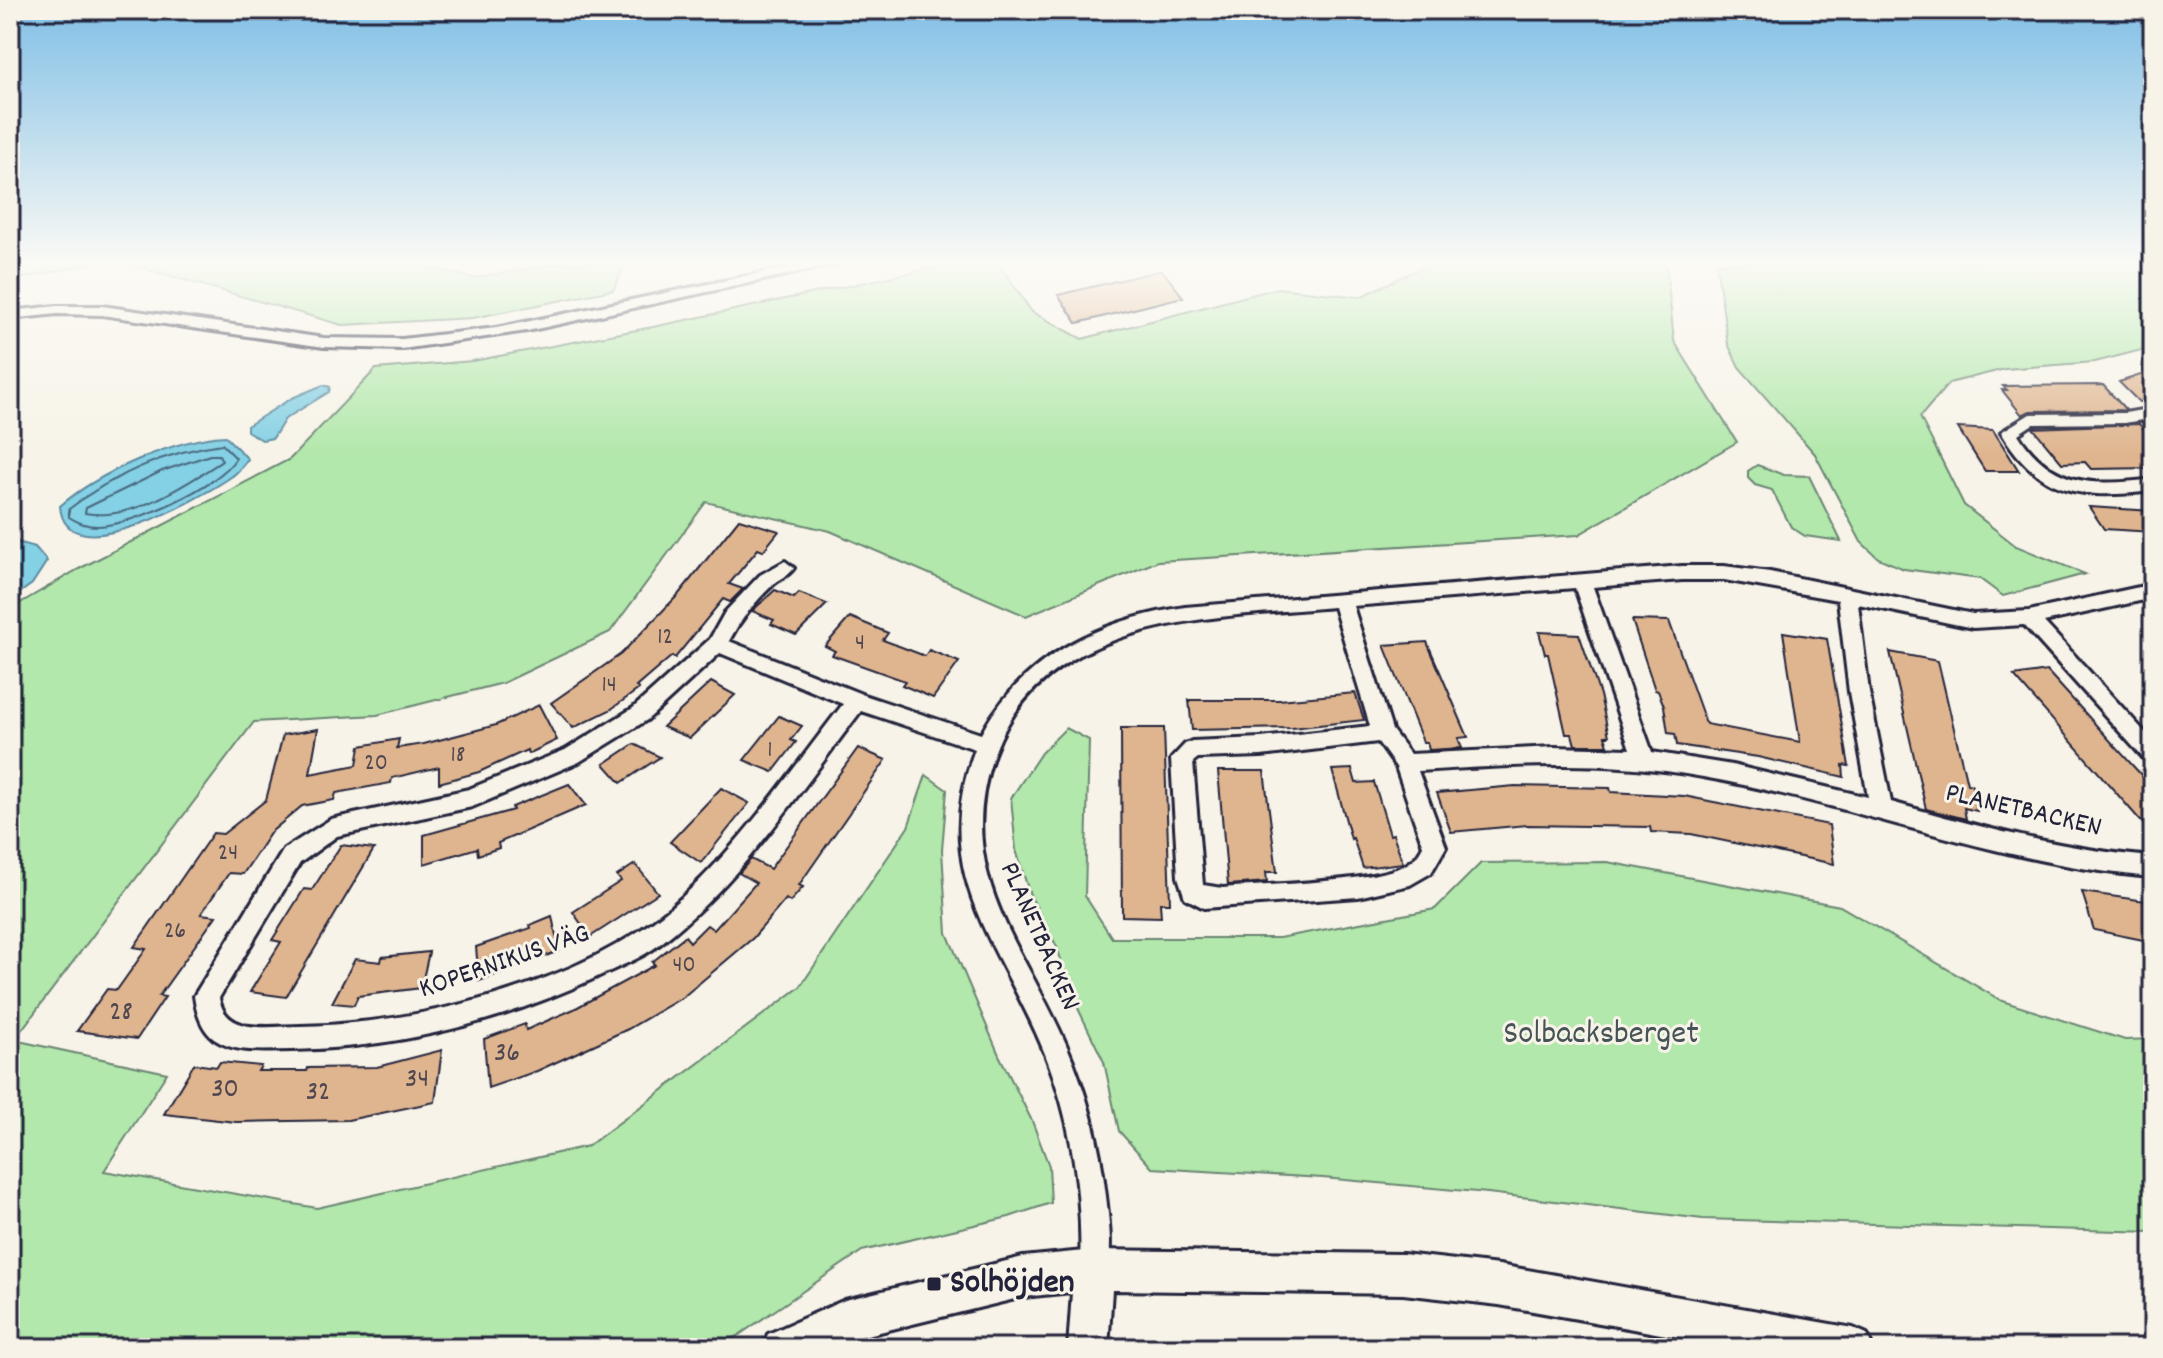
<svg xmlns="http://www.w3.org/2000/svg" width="2163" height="1358" font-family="Dekko,sans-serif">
<rect width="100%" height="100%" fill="#f7f3e8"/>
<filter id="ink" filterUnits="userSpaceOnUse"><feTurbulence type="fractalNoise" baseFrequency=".0125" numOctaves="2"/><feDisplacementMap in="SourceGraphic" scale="16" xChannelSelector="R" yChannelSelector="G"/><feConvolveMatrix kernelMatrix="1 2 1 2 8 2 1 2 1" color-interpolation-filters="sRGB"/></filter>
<g filter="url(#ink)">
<g fill="#b2e8ab" stroke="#6a8573" stroke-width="2">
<polygon points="10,263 95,263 10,281"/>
<polygon points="125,263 410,263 473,278 563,263 626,263 613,290 473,318 342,325"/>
<polygon points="956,263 998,263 1032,312 1082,339 1278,288 1360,297 1431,263 1666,263 1674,341 1737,442 1578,535 1158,561 1026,616 830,531 706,502 610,632 503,683 377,715 254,722 14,1040 167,1073 104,1171 317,1208 588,1146 800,987 908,827 926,775 947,790 942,850 947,933 999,1055 1032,1121 1049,1166 1051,1203 1009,1217 862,1251 736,1337 702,1348 10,1348 10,609 77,570 290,459 376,369 473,361 653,327"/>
<polygon points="1716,263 2153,263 2153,347 2095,362 2005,369 1949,383 1920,417 1964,505 2016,546 2085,574 2003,596 1980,579 1904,569 1878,558 1861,542 1815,454 1739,367 1728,344"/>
<polygon points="1757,465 1784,475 1809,476 1841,541 1805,536 1791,527 1772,490 1755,485 1748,478 1748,471"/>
<polygon points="1066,728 1089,740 1085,896 1112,938 1279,938 1435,909 1481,863 1607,862 1840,906 2002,1001 2125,1040 2153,1039 2153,1232 1703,1219 1488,1193 1323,1178 1152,1168 1119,1131 1104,1062 1072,996 1057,947 1030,895 1016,850 1011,798 1041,753"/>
</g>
<g fill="#84d0e4" stroke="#5d8aa0" stroke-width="2">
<polygon points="323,385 330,387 329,392 285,419 273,438 262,440 247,431 247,426 292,398"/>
<path d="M 225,436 L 248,459 C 243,465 238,473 231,477 C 202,497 65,576 60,506 C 98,473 174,439 225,436 Z"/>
<polygon points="10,540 35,547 47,561 32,584 10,600"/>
</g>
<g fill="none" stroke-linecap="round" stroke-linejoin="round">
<g stroke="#49687f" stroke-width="2">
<path d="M 222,444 L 236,458 C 220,486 131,526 98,526 C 86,526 79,523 69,517 L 69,509 C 112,475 168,451 222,444 Z"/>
<path d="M 210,455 L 219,455 L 222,461 C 185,485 131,522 85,513 L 86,508 L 162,471 Z"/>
</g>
</g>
<g fill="#dfb58f" stroke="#22223b" stroke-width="2">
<polygon points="1162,270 1183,297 1077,323 1058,295"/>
<polygon points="2153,371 2153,402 2139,402 2119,382"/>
<polygon points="2103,385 2126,410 2030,411 2022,415 2002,390 2007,390 2003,386"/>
<polygon points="2139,424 2153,439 2153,468 2091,469 2085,462 2062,463 2033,428"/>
<polygon points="1958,428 1993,430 2019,471 1985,471"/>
<polygon points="2089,507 2153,511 2153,532 2104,529"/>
<polygon points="739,519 779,531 763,551 758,549 729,584 743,589 730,602 723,599 675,658 672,656 636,687 639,689 610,710 573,728 551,703 621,654 678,595"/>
<polygon points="775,590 794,598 799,593 827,604 796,635 771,624 774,620 752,611"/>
<polygon points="850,617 888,633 883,640 925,656 929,650 959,662 933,698 902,685 905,681 832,655 835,651 825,646"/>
<polygon points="1632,620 1669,621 1706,724 1800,742 1783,632 1827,639 1849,766 1843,765 1844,777 1758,757 1677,745 1675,734 1668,733 1664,706 1658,691 1655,690"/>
<polygon points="1539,632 1579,634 1600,695 1609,736 1605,736 1608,745 1575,745 1572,734 1566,734 1548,654 1545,654"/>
<polygon points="1427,642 1468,737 1458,738 1462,748 1429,750 1427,742 1423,742 1384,645"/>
<polygon points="1890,652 1938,661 1967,784 1972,785 1977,811 1964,808 1966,819 1926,809"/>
<polygon points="2047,671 2153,788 2153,835 2014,676"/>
<polygon points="711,682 735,695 690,738 663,727"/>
<polygon points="1355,693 1364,720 1292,728 1192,730 1189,700 1279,700"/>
<polygon points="539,705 557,740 528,754 527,750 479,772 439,783 439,767 392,778 391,783 336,793 334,800 302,806 271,832 243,874 229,873 201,914 216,916 159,996 165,997 137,1039 77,1031 107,989 117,990 146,949 134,947 213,833 223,834 266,800 283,735 318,729 310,774 357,765 360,746 399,739 397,748 424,744 496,725"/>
<polygon points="779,716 802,726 791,740 796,742 773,772 744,760"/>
<polygon points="1121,728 1164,728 1170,903 1160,903 1161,917 1122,916"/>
<polygon points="634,744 660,757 621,783 604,764"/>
<polygon points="858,748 886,760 799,885 803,887 790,902 786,899 753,938 683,997 628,1029 537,1071 488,1088 484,1039 525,1024 526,1030 574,1009 655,965 652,962 685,936 690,942 707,925 714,930 756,883 739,873 751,859 770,869"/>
<polygon points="1352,769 1356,783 1374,782 1390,835 1393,834 1403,863 1363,868 1353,838 1351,839 1332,770"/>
<polygon points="1218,771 1264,771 1277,872 1266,872 1267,882 1228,885"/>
<polygon points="569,784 586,805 498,843 499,848 478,855 477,848 424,864 424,835 513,810 512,807"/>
<polygon points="1515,786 1610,788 1611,792 1684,796 1829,825 1834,864 1691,834 1651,832 1650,827 1527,825 1451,832 1437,793"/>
<polygon points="721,788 749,803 701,863 670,842"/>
<polygon points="341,845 374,849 286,997 250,992 281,942 272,940 304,889 312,890"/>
<polygon points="635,864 658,893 590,937 573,912 621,881 617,876"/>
<polygon points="2082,892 2153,902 2153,942 2094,930"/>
<polygon points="552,916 559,951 479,981 476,947 531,928 530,925"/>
<polygon points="429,952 421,988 358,996 354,1005 332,1003 355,959 381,962 382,957"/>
<polygon points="442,1050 435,1102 348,1120 236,1122 164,1114 194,1064 217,1067 220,1062 261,1066 258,1071 307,1071 308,1068 377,1067"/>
</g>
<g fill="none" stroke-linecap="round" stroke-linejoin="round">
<g stroke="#22223b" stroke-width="6">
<g id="minor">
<polygon points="809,263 841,263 527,331 402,349 324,347 102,315 57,314 10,319 10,311 57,306 102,306 324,338 402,339 496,328"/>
<path d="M 2153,408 L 2153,418 L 2125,423 L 2033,424 L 2018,434 C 2052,488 2096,486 2153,479 L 2153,491 C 2082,499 2040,497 2001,432 L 2030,414 L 2125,413 Z"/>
<path d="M 785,561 L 794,568 C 789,576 781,578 774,584 C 756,600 740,620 729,641 L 864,695 L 981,734 C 1023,656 1100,620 1185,607 L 1682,566 L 1724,566 L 1770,572 L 1973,614 L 2029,611 L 2153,584 L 2153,598 L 2044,622 L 2153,741 L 2153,764 L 2146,761 L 2024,625 L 1973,628 L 1858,604 L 1869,692 L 1891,802 C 1976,826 2064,850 2153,857 L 2153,877 C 2000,865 1854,804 1703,777 C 1608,759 1514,765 1418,771 L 1446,847 L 1431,873 L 1410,885 L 1358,897 L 1204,908 L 1185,898 L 1178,877 L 1171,759 L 1185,744 L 1192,741 L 1261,738 L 1370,726 L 1334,607 C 1213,618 1044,615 994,754 C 952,871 1022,943 1066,1044 C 1087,1092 1100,1144 1106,1196 C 1109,1222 1114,1256 1104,1280 L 1094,1284 L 1084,1280 L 1080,1270 C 1083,1196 1072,1122 1045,1054 C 1001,944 927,876 975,749 L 861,711 C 799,792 742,881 660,944 C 641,959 617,967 595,978 C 499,1023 398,1048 291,1050 C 265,1050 236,1054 214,1039 C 201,1029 196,1011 194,996 L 284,849 L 331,819 L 469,789 L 565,750 L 633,708 L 710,639 L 725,612 L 760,575 ZM 1682,580 L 1724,580 L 1838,600 L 1849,692 L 1868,797 L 1732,765 L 1652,752 L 1593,587 ZM 1575,588 L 1630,749 L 1554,747 L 1410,754 L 1392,730 L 1353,606 ZM 720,653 L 843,704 C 789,773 738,850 670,908 C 578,985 418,1024 300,1026 C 270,1026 226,1036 219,998 L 300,863 L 337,836 L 472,807 L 579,762 L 647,720 ZM 1378,742 L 1396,767 L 1423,846 C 1419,853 1415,860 1407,864 C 1375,883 1265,884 1223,888 L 1203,885 L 1193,762 L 1198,758 L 1261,756 Z"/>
</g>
</g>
<g stroke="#22223b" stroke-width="6">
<polygon id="secondary" points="1094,1250 1403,1254 1499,1265 1853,1328 1867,1334 1873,1348 1739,1348 1499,1305 1403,1294 1112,1290 1108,1348 1068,1348 1072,1292 1023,1297 847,1340 829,1348 762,1348 768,1334 845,1300 1023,1257"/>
</g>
<use href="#minor" fill="#f7f3e8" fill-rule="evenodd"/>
<use href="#secondary" fill="#f7f3e8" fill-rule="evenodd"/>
</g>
</g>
<linearGradient id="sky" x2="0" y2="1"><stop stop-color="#80bfe6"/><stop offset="0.58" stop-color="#fbfaf5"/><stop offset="1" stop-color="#fbfaf5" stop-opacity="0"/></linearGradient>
<rect width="2163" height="454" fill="url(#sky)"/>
<rect fill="#22223b" stroke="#f7f3e8" stroke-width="3" x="926" y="1276" width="16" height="16" rx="4"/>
<g text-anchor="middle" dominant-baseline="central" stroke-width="6" stroke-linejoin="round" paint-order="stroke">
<g font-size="24" fill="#514750">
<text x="665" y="638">12</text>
<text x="860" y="644">4</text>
<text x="609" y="686">14</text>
<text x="770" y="751">1</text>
<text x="458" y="756">18</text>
<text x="376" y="764">20</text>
<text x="228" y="854">24</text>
<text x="175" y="932">26</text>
<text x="684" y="966">40</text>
</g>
<g font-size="28" fill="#22223b" stroke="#f7f3e8">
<text transform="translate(2023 812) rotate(13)">PLANETBACKEN</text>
<text transform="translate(1038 937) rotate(66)">PLANETBACKEN</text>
<text transform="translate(505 963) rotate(-19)">KOPERNIKUS VÄG</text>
</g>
<g font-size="28" fill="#514750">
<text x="121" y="1014">28</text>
<text x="507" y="1055">36</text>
<text x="417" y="1081">34</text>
<text x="225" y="1091">30</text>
<text x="318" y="1094">32</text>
</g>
<g font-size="34" fill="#465457" stroke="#f7f3e8">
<text x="1601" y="1035">Solbacksberget</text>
</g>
<g font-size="34" font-weight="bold" fill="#22223b" stroke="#f7f3e8" text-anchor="start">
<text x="950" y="1284">Solhöjden</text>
</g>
</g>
<rect width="2163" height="1358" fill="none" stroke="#f7f3e8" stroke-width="40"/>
<rect x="20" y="20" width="2123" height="1318" fill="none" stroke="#22223b" stroke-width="3" filter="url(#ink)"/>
</svg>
